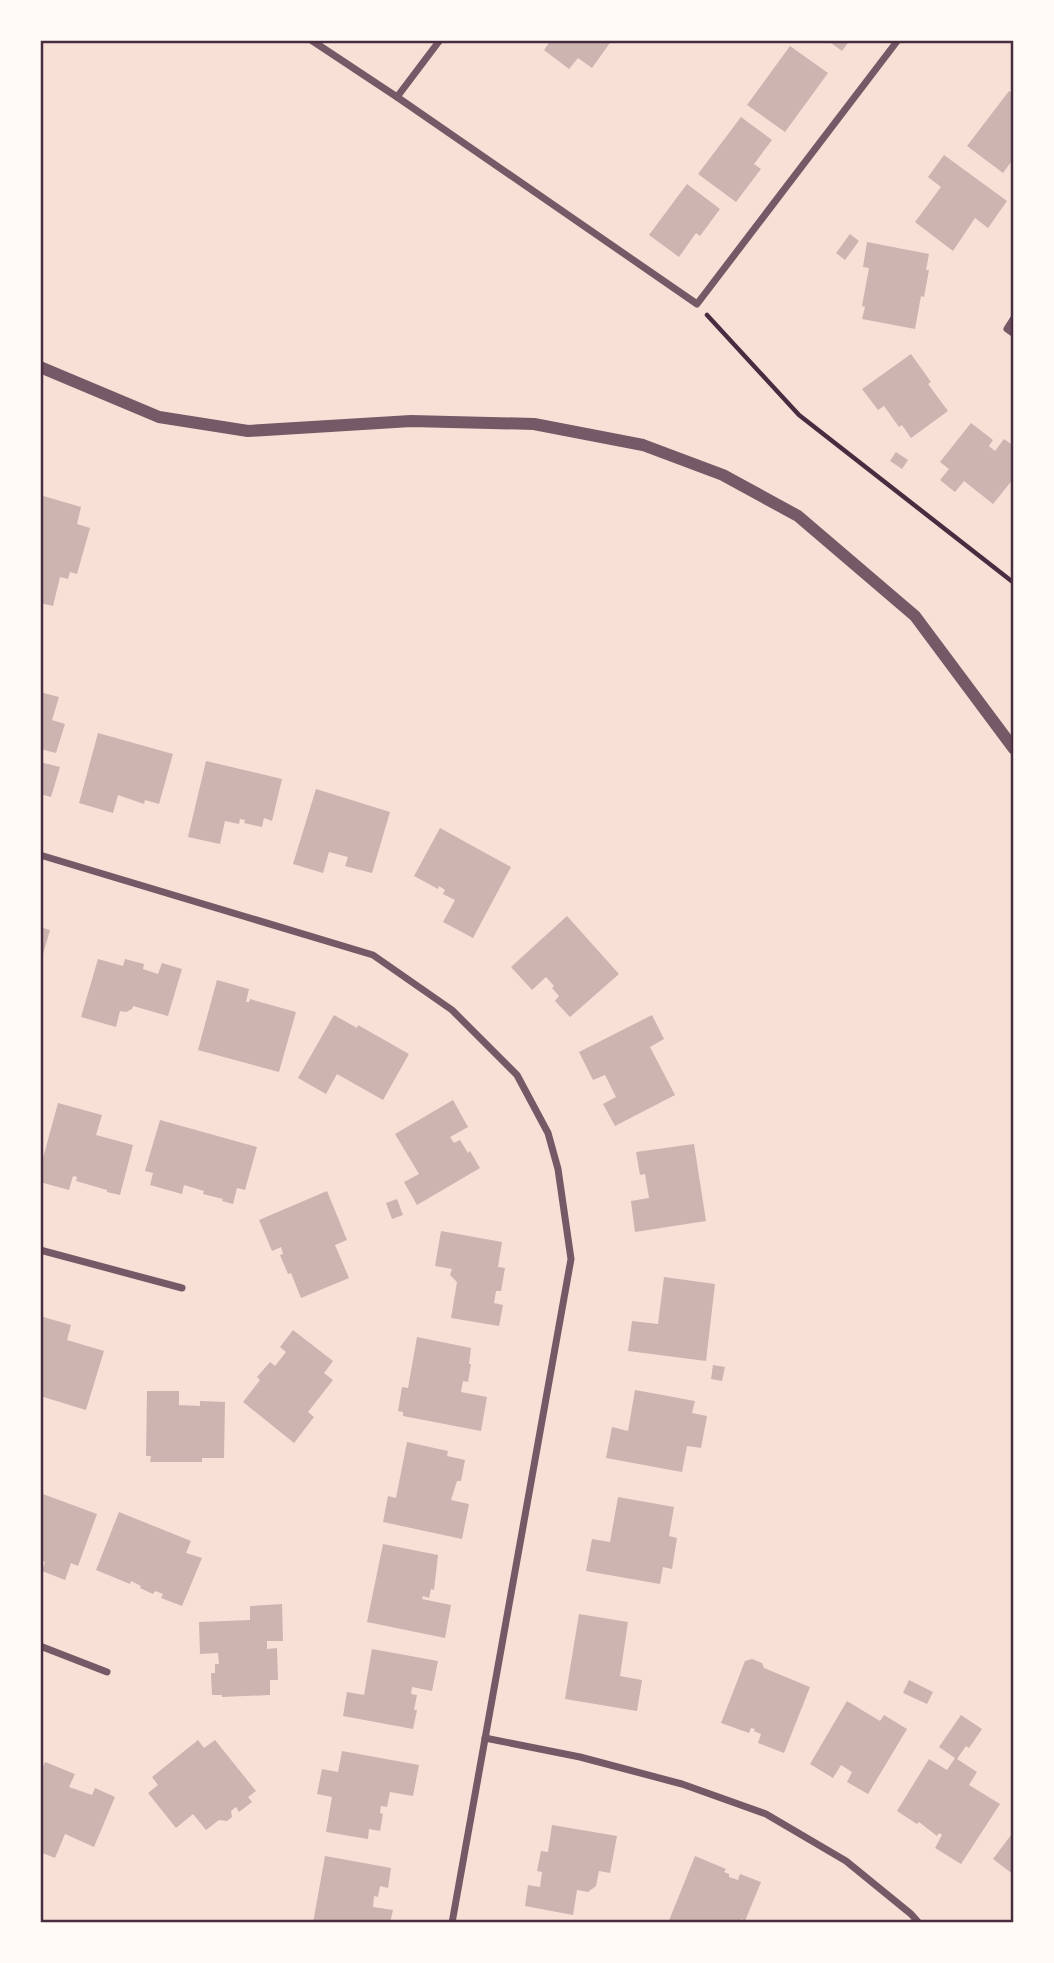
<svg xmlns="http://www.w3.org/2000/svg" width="1054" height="1963" font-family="'Asap Condensed',sans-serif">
<rect width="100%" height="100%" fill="#f7e1d7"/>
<g fill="#ccb4b1">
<polygon points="551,40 612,40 592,68 578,58 569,69 544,50"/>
<polygon points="827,40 850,40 842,51"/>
<polygon points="790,46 828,73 785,132 747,105"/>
<polygon points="1009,91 1014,94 1014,158 1003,173 967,146"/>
<polygon points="741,117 772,140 754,164 761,169 736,202 698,174"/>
<polygon points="944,155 1007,201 988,228 975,218 953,251 915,222 941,187 928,177"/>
<polygon points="687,184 720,209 700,236 696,233 679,257 649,235"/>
<polygon points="850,234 859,241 845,260 836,253"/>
<polygon points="867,242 929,254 926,270 929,270 924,297 921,296 915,329 862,319 865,307 862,306 869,268 863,267"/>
<polygon points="911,354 931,382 928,384 948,411 911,438 902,425 899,427 884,406 878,410 862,389"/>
<polygon points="971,423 993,440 989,446 995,451 1004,439 1014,446 1014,478 993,504 964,481 955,492 940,480 949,469 940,462"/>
<polygon points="896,452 908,460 902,469 890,461"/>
<polygon points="40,495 81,507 77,524 90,528 77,574 70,572 68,579 60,577 53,606 40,603"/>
<polygon points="40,692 59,697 52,720 65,724 56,753 40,749"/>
<polygon points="98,733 173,754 159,804 145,800 144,804 118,795 113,813 79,803"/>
<polygon points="206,761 282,779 272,821 264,818 262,827 244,823 245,820 240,819 239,824 225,821 220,844 188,837"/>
<polygon points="40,762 60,767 51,797 40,794"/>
<polygon points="316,789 390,812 372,873 345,866 348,857 329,852 323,873 293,864"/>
<polygon points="440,828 511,867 473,938 443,922 455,900 443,894 445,890 439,886 438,889 414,876"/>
<polygon points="567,916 619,974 570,1017 555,1001 559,996 552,988 554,986 546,977 532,990 511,967"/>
<polygon points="40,927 50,930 41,961 40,961"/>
<polygon points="98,959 123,966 125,959 144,964 143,969 158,974 162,963 182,969 168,1016 133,1006 132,1009 126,1012 120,1011 116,1027 81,1017"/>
<polygon points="217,980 249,989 246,1002 249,1002 250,999 296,1012 279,1072 198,1050"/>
<polygon points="334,1015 357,1028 358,1025 409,1054 383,1100 337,1074 326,1094 298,1078"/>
<polygon points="652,1015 664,1039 650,1047 675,1095 615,1126 603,1104 616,1097 605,1075 593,1080 579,1052"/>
<polygon points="453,1100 468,1127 450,1137 454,1143 460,1140 468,1153 470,1151 480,1168 417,1205 404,1182 419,1174 395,1134"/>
<polygon points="58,1103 102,1115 96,1135 133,1145 120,1195 107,1192 107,1190 76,1181 77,1177 73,1176 69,1190 40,1182 40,1169"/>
<polygon points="160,1120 257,1147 245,1190 237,1188 233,1204 222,1201 223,1199 203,1194 204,1191 184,1185 182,1194 150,1185 153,1173 145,1171"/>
<polygon points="694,1144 706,1221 635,1232 631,1201 649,1198 645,1174 640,1175 636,1152"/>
<polygon points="327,1191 347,1240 335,1245 349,1278 301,1298 291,1273 288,1274 280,1255 283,1254 281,1247 272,1251 259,1220"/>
<polygon points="397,1199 403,1215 392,1219 386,1203"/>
<polygon points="441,1231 502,1242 498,1267 505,1268 501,1291 496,1291 494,1303 503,1305 499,1326 451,1318 457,1282 450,1275 452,1269 435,1266"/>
<polygon points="664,1277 715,1284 706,1361 628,1351 632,1321 658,1324"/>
<polygon points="40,1316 71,1325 67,1340 104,1351 86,1410 40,1396"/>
<polygon points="293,1330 333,1361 324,1373 333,1380 308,1412 314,1417 294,1443 243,1402 260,1380 257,1377 270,1362 275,1366 286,1352 280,1347"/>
<polygon points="417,1337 471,1348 469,1364 471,1364 468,1382 463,1381 461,1392 487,1397 481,1431 403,1416 403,1412 398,1411 402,1387 408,1388"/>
<polygon points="713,1365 725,1367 722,1381 711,1379"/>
<polygon points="635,1390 695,1401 692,1413 707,1416 701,1448 687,1446 682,1472 606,1458 612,1427 628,1431"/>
<polygon points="147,1391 179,1391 179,1405 200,1406 200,1401 225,1402 224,1458 202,1458 202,1462 150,1462 151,1456 146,1456"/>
<polygon points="407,1442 448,1451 447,1456 465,1460 461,1481 457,1481 451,1500 469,1504 462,1539 383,1522 388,1496 396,1498"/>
<polygon points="40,1493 97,1514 78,1566 71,1563 65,1580 42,1571 45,1562 40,1560"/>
<polygon points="618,1497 674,1507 669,1536 677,1538 672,1569 663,1567 660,1584 586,1571 592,1539 610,1542"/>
<polygon points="119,1512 191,1541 186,1553 202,1558 182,1606 161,1598 163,1594 155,1591 153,1594 140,1588 141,1586 131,1581 130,1584 96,1570"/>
<polygon points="383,1544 438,1555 434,1590 431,1589 429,1598 423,1596 422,1599 451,1605 445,1638 367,1622"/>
<polygon points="282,1604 283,1641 267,1641 267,1649 277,1648 278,1680 270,1680 270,1695 222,1697 222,1695 212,1695 211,1673 215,1673 215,1664 219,1664 218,1653 200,1654 199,1622 250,1620 250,1606"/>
<polygon points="579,1614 628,1622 620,1676 642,1680 637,1711 565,1699"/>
<polygon points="372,1649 438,1661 432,1691 412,1687 411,1694 417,1695 414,1710 417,1710 413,1729 343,1716 347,1692 364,1695"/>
<polygon points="752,1659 762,1663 764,1668 810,1687 784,1753 758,1743 761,1734 754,1731 755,1729 751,1728 749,1733 721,1723 745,1661"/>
<polygon points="909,1680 933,1692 927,1704 903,1693"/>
<polygon points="847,1701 880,1721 884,1715 907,1729 868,1794 847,1782 852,1772 841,1765 833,1778 810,1764"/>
<polygon points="961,1715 982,1729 969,1748 966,1746 957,1759 977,1772 969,1785 1000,1804 961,1864 935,1848 942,1835 939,1833 937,1836 919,1822 917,1824 897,1811 929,1759 947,1770 955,1758 939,1747"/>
<polygon points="198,1740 204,1748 215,1740 256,1791 248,1797 252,1802 239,1812 236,1807 231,1811 232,1817 227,1821 219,1820 206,1830 193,1814 176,1828 148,1793 158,1785 152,1777"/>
<polygon points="342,1751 419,1765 413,1796 390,1792 387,1807 381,1806 380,1813 383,1814 380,1831 369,1829 368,1839 326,1832 332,1797 317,1794 322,1769 338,1772"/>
<polygon points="45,1762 75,1774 69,1787 92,1795 95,1788 115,1797 94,1847 65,1834 55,1858 40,1852 40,1774"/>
<polygon points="552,1825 617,1836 610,1873 599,1871 596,1886 588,1892 577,1890 573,1915 525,1906 528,1885 540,1887 542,1872 537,1871 541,1851 548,1852"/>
<polygon points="1014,1831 1014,1875 993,1859"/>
<polygon points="325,1856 391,1868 388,1888 380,1886 378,1897 374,1896 373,1907 393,1910 390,1923 313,1923"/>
<polygon points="695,1856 726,1869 724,1872 729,1874 729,1877 738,1880 740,1874 761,1882 745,1921 741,1919 739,1923 668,1923"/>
</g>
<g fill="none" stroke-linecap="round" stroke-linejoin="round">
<polyline stroke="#4a2c40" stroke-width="4.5" points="707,315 799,415 1014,583"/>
<g stroke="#755966" stroke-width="7">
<polyline points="311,40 397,97 697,304 898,40"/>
<polyline points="397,97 440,40"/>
<polyline points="1014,318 1007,329 1014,334"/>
<polyline points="40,855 373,955 452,1010 517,1075 548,1133 558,1169 571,1259 452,1923"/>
<polyline points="40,1250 182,1288"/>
<polyline points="40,1646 107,1672"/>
<polyline points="485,1738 580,1757 682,1784 766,1814 846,1861 911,1914 919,1923"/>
</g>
<polyline stroke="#755966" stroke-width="12" points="40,367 159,417 248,431 411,421 534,424 643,445 723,475 798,516 915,616 1014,749"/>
</g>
<rect width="1054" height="1963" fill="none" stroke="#fffaf5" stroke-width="84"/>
<rect x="42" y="42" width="970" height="1879" fill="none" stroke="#4a2c40" stroke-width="2.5"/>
</svg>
